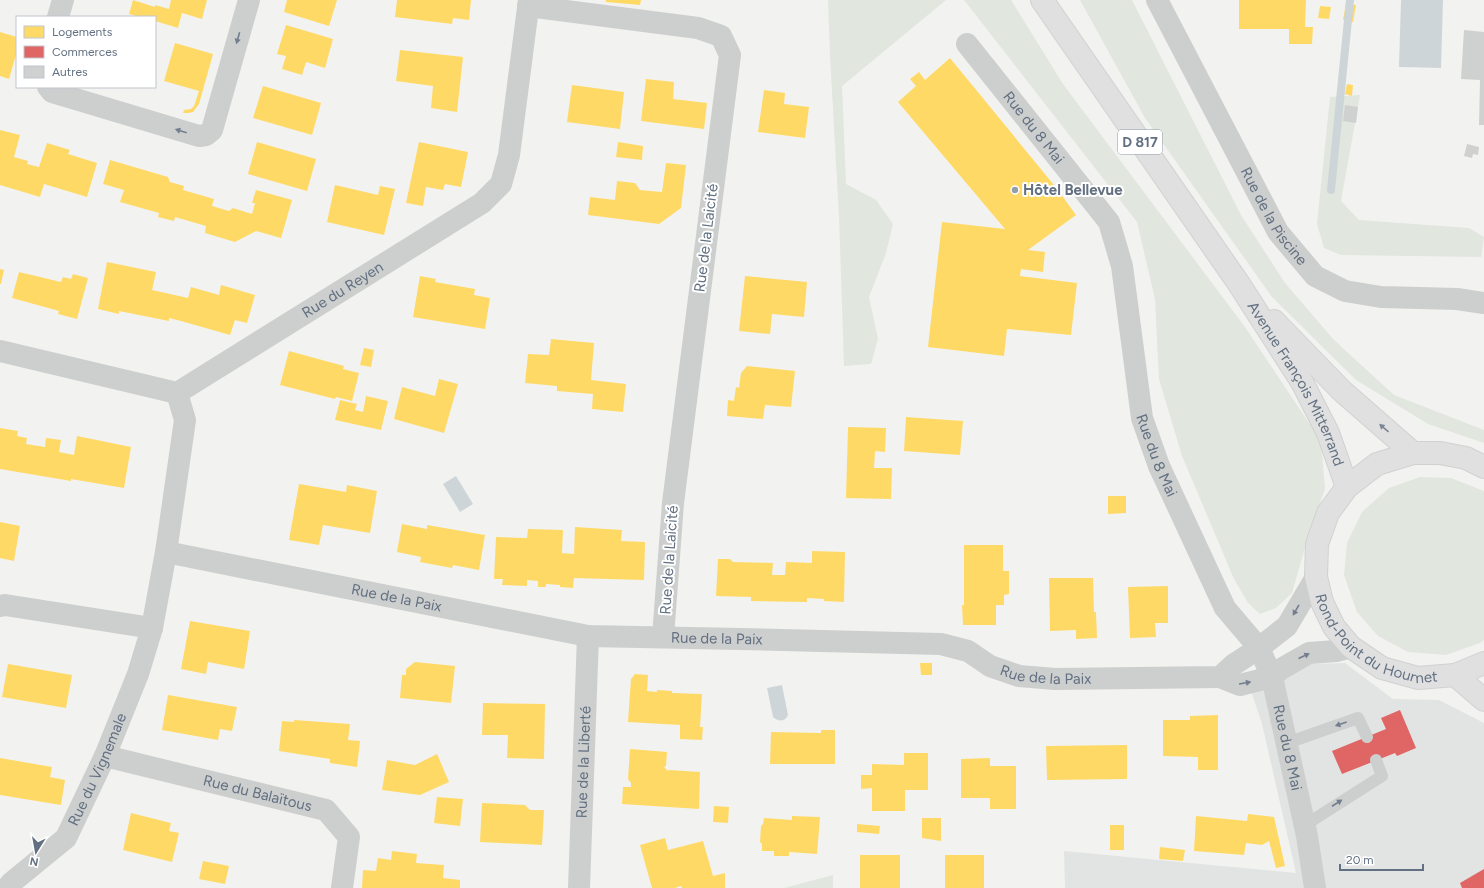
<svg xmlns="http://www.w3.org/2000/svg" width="1484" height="888" font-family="Figtree,sans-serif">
<rect width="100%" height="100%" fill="#f2f3f0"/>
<polygon fill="#e2e4e3" points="1345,663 1393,699 1439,700 1484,723 1484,888 1065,888 1064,851 1296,873 1262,724 1248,682 1305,664"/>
<g fill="#e1e6de">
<polygon points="828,0 946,0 842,86 846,184 876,200 893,224 886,253 869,297 878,339 871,364 844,366 839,216 830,56"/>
<polygon points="964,0 1011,0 1063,84 1245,327 1321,441 1325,489 1309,534 1292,593 1276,608 1260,614 1248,603 1234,579 1182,456 1159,379 1155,299 1137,222"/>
<polygon points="1080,0 1132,0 1241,215 1285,283 1334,340 1394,395 1484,430 1484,443 1428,424 1356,380 1272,297 1145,118"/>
<polygon points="1360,95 1341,201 1359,220 1469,228 1484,237 1481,257 1341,255 1324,248 1317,224 1330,97"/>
<polygon points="1420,477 1451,478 1484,491 1484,640 1480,643 1446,655 1408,652 1378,636 1357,612 1344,575 1347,543 1362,512 1389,488"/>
<polygon points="833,875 833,888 784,888"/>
</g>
<g fill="#ced5d8">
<polygon points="1401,0 1443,0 1441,68 1399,67"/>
<polygon points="456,476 473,504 460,512 443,484"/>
<path d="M 782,685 L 788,715 C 785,722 778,722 773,717 L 767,688 Z"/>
</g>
<g fill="#ffd966">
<polygon points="133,0 155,7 155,5 169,9 171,0 207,0 202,19 182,13 178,28 155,21 155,17 140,17 129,14"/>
<polygon points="287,0 337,0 329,26 284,12"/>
<polygon points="397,0 471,0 469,20 453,18 452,24 395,17"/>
<polygon points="606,0 641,0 640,5 606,2"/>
<polygon points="1239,0 1306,0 1305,27 1313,27 1312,44 1289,44 1289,29 1239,29"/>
<polygon points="1346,3 1356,5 1353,22 1343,20"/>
<polygon points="1320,6 1331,7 1329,19 1318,18"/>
<polygon points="286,25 333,39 325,68 306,62 302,75 282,69 286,56 277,54"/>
<polygon points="0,32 17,37 17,51 9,79 0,76"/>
<polygon points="175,43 213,54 199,104 193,112 188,113 183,113 184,110 191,109 194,106 199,91 164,81"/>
<polygon points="400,50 463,57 457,112 431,108 433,86 396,81"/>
<polygon points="950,58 1058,190 1076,215 1028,250 1045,252 1043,272 1021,269 1020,276 1077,283 1071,335 1007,329 1004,356 928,347 942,222 1005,229 898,102 916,86 910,79 919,72 925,80"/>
<polygon points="646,79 674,82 673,99 707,103 704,129 641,121"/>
<polygon points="1347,84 1353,85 1352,96 1345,94"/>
<polygon points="572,85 624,92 620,129 567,122"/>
<polygon points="263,86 321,103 312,135 253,118"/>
<polygon points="764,90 785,93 784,104 809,107 805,138 758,132"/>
<polygon points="0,130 20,135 14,157 28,161 27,164 39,167 47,143 70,150 68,154 97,163 87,197 44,184 40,197 0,185"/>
<polygon points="257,142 316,159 307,191 248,174"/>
<polygon points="419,142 468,152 461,187 445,184 443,190 426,187 423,206 406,203"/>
<polygon points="618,142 643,146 642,160 616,157"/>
<polygon points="110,160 168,177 170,182 184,186 183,190 214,199 212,206 229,211 233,208 252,214 255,203 252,203 256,190 292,200 281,238 256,231 235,242 205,233 206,226 175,217 174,221 158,217 159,213 120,202 124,190 103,184"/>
<polygon points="666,163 686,165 681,208 659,224 588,215 590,197 615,200 617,181 635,183 640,190 662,192"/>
<polygon points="335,185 378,195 380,186 395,189 384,235 327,222"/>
<polygon points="107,262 156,272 152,290 188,298 191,287 219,295 221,285 255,295 247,323 235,320 230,335 181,321 169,318 169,321 119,311 119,314 98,309"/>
<polygon points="0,269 4,270 1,284 0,284"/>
<polygon points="19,272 61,282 63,277 71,279 73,274 88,278 77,319 58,314 59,311 12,298"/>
<polygon points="420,276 436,279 435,282 475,289 474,295 490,298 485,329 413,317"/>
<polygon points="745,276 807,282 804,317 772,314 770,334 739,331"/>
<polygon points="551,339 594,343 591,380 626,384 623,412 592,409 593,394 557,391 557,386 525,383 528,354 549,355"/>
<polygon points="364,348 374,350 371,367 360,365"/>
<polygon points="289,351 344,366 343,369 359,373 352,401 336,397 335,399 280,385"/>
<polygon points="747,366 795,371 791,407 765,405 763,419 727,416 728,400 734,401 736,387 739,388 741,373"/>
<polygon points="439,379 458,384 444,433 394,419 402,387 435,396"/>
<polygon points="366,396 388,401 381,430 335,420 340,400 357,404 355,410 363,412"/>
<polygon points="906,417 963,421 960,455 904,451"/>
<polygon points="848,427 886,428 885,452 875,451 874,468 892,468 891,499 846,498"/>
<polygon points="0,428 18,431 17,436 27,438 26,444 45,447 46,438 61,440 59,452 74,455 77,436 131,447 124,488 71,479 71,481 0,469"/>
<polygon points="299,484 346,492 347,485 377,491 370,533 323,525 319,545 289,540"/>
<polygon points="1108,496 1126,496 1126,513 1108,514"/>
<polygon points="0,522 20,526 14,561 0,558"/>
<polygon points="402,524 427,529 427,525 485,535 479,570 453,565 452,568 420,562 421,557 397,552"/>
<polygon points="575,527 622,530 621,541 645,542 644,580 574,578 573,588 560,587 560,585 546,584 546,587 538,587 538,581 527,580 527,586 502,585 503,579 494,579 496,537 527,538 528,529 563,530 562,553 574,554"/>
<polygon points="964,545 1003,545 1003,571 1009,571 1009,594 1004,595 1004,605 996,605 996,625 963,625 962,605 964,605"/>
<polygon points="812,551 845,552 844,602 824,601 824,599 807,598 807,602 751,601 751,597 716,596 718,559 730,559 733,562 773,563 772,575 785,575 786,562 812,563"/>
<polygon points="1049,578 1093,578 1094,612 1096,612 1097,638 1076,639 1076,630 1050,631"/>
<polygon points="1168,586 1168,623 1155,623 1156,637 1130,638 1128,587"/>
<polygon points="190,621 250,631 244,669 208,662 206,674 181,669"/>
<polygon points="415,662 455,666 451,703 400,698 402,675 406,675 406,669"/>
<polygon points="920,663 932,663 932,675 921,675"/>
<polygon points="8,664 72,675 66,708 2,697"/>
<polygon points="635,674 648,675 647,691 657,692 657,690 672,691 672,693 702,694 700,727 703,727 702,740 680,739 680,725 628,722 631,679"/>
<polygon points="168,695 237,707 232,731 220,729 218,740 162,730"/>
<polygon points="483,703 545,704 544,759 507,758 508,735 482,735"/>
<polygon points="1218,715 1218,770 1198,770 1198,757 1163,756 1163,720 1190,720 1190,716"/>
<polygon points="294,720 350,724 348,740 360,741 357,767 330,763 330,759 279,751 282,721 294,722"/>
<polygon points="821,730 835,730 835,764 770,764 771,732 821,733"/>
<polygon points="1127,745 1127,779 1047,780 1046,746"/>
<polygon points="630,749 667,752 666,766 664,767 668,771 669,770 700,772 699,809 622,804 623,787 631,787 631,783 628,779"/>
<polygon points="904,753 928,753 928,790 905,790 905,811 872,811 872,788 861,789 861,775 872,775 872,764 904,765"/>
<polygon points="437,754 449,782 420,795 382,790 387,760 415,765"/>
<polygon points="0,758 52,767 50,777 65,780 61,805 0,795"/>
<polygon points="990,758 990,766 1016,766 1016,809 990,809 990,798 961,798 961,759"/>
<polygon points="437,797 463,799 460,826 434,823"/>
<polygon points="482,803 525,805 530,810 544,810 542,845 480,842"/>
<polygon points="714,806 729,807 728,823 713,822"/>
<polygon points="131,813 171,823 169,831 179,833 172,862 123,850"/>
<polygon points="1248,814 1274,817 1285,866 1276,868 1269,841 1262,845 1246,843 1244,855 1194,851 1196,816 1247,821"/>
<polygon points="792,816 820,817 817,854 789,852 789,856 774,856 774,851 762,851 762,844 760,842 761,826 763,824 764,818 792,820"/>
<polygon points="922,818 941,818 941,841 922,838"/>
<polygon points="857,824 880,826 879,834 857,832"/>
<rect x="1110" y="825" width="14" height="25"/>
<polygon points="665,838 668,850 703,841 713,876 725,873 725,888 682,888 681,886 675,888 652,888 640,845"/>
<polygon points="1160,847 1185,850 1183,861 1159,859"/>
<polygon points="392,851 417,854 416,863 444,865 443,878 460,880 460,888 362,888 363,870 376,871 378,858 391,860"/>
<rect x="860" y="855" width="40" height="33"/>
<rect x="945" y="855" width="39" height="33"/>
<polygon points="203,861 229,866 225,884 199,879"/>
</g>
<g fill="#e06666">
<polygon points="1400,710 1416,748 1397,756 1395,753 1342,774 1332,751 1386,729 1381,718"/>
<polygon points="1484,869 1484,888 1462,888 1460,883"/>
</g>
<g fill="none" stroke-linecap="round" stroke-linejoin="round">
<polyline stroke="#ced5d8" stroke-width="8" points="1331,190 1350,0"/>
</g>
<g fill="#cfd0d0">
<polygon points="1464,30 1484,32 1484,125 1479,125 1480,80 1461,79"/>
<polygon points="1345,105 1358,107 1356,123 1343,121"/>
<polygon points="1467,144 1479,147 1478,155 1473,154 1472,158 1464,156"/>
</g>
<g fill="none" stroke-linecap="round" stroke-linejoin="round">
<g stroke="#d0d1d1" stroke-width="24">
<g id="primary">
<path id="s8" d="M 1042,0 L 1239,284 L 1302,382 L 1328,433 L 1347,487"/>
<polyline points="1274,321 1342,391 1413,453"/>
<path id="s9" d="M 1484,467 L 1466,458 L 1440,453 L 1413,453 L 1377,464 L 1347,487 L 1328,513 L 1317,544 L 1316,577 L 1322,602 L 1334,627 L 1351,647 L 1382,668 L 1418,678 L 1455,675 L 1484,663"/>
<polyline points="1455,675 1484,700"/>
</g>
</g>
<g stroke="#cdcece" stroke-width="12">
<polyline points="1287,743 1358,718 1367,737"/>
<polyline points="1305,825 1382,776 1376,760"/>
</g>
<g stroke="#cdcece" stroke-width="22">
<path id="s1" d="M 1157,0 L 1278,232 L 1315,276 L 1345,291 L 1381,297 L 1457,299 L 1484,303"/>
<polyline points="528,6 698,28 721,36 730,55 673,503 663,637"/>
<polyline points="58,17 63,0"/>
<path id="s2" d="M 967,44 L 1109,222 L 1122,266 L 1142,418 L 1159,466 L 1225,608 L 1259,648 L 1272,677 L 1307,836 L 1315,888"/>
<polyline points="48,87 52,92 199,136 206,135 212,130 249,0"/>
<path id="s3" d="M 0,351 L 177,393 L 482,203 L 501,184 L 509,155 L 529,0"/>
<path id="s4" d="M 166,552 L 588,636 L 741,639 L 941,644 L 968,651 L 990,666 L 1019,676 L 1055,679 L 1220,677 L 1233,665 L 1259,648 L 1287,626 L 1316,577"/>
<polyline points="0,606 5,605 152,628"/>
<polyline points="1220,677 1240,685 1272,677 1281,669 1309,653 1336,651 1351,647"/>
<path id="s5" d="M 105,756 L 326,810 L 349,837 L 342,888"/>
<path id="s6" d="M 7,888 L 11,883 L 66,838 L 105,756 L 138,674 L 152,628 L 166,552 L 185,420 L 177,393"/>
<path id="s7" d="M 579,888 L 588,636"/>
</g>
<use href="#primary" stroke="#e0e0e1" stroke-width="22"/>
</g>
<defs><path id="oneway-solid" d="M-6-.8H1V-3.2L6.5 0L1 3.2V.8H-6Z"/></defs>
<g fill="#727e8d">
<use href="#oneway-solid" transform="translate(238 38) rotate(106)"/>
<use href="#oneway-solid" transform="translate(181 131) rotate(-163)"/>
<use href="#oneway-solid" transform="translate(1296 610) rotate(120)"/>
<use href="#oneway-solid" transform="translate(1304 656) rotate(-25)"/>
<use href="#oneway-solid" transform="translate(1245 683) rotate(-10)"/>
<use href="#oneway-solid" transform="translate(1341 724) rotate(161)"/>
<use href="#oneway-solid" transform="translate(1337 803) rotate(-33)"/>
</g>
<use fill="#7b8694" href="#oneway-solid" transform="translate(1384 428) rotate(-139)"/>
<circle fill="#949ea8" stroke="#fff" stroke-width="1.5" cx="1015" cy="190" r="4"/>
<g text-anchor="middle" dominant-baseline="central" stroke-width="4" stroke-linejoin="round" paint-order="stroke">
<rect fill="#fff" stroke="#919ba7" stroke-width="1" x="1118" y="130" width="44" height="24" rx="3"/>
<g font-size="14" font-weight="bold" fill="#627081">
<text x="1140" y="142">D 817</text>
</g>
<g font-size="15" fill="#627081" stroke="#fff">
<text stroke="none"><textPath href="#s2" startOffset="107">Rue du 8 Mai</textPath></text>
<text stroke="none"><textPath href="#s1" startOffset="246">Rue de la Piscine</textPath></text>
<text transform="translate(706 238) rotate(-83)">Rue de la Laicité</text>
<text stroke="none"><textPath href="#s3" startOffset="377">Rue du Reyen</textPath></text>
<text stroke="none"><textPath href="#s8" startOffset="461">Avenue François Mitterrand</textPath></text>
<text stroke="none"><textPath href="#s2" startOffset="467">Rue du 8 Mai</textPath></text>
<text transform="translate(669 560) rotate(-86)">Rue de la Laicité</text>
<text stroke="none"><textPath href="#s4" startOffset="235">Rue de la Paix</textPath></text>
<text stroke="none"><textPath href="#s9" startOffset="343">Rond-Point du Hournet</textPath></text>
<text stroke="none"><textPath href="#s4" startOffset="559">Rue de la Paix</textPath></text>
<text stroke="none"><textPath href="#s4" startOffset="895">Rue de la Paix</textPath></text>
<text stroke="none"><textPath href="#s2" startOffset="791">Rue du 8 Mai</textPath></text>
<text stroke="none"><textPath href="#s7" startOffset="126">Rue de la Liberté</textPath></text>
<text stroke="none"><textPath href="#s6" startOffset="153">Rue du Vignemale</textPath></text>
<text stroke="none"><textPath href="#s5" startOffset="157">Rue du Balaïtous</textPath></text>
</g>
<g font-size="15" font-weight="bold" fill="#627081" stroke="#fff" text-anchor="start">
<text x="1023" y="190">Hôtel Bellevue</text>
</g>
</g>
<rect x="16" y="16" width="140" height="72" fill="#ffffff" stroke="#c0c6cd"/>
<rect x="24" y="26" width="20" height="12" fill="#ffd966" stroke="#c0c6cd"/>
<text x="52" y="36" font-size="12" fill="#627081">Logements</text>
<rect x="24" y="46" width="20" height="12" fill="#e06666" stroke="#c0c6cd"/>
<text x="52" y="56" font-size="12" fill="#627081">Commerces</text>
<rect x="24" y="66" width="20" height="12" fill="#cfd0d0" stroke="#c0c6cd"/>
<text x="52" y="76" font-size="12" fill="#627081">Autres</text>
<g transform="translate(36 852) rotate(191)" stroke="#ffffff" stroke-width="3" paint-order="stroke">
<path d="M0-3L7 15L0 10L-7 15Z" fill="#627081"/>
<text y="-6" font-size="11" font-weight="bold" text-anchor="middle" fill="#627081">N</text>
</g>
<path d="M1340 864v6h83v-6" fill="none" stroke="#627081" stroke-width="2"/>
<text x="1346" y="864" font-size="12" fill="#627081" stroke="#ffffff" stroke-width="3" paint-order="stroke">20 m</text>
</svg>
